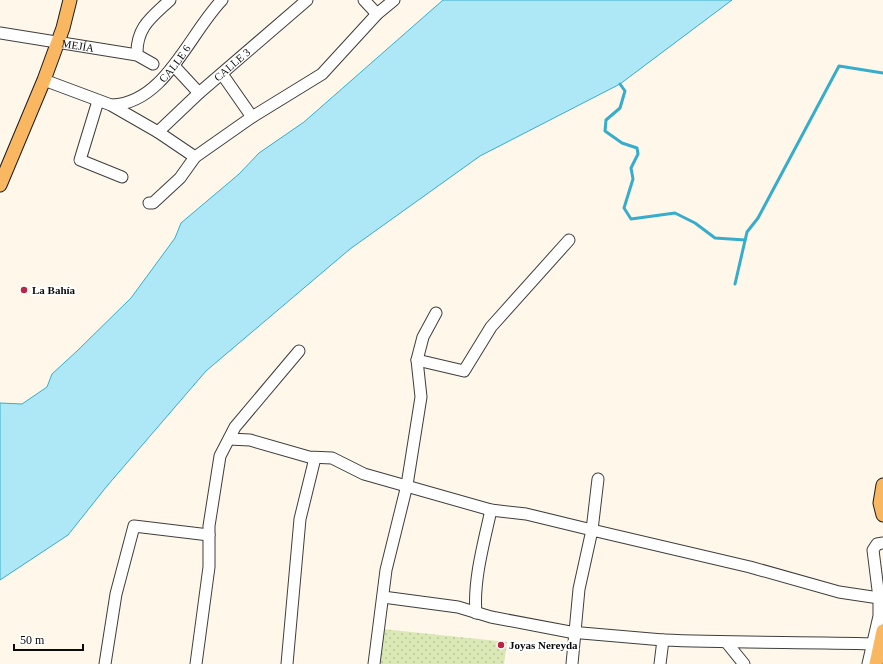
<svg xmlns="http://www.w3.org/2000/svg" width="883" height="664" font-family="'Times New Roman',serif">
<defs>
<pattern id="park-dots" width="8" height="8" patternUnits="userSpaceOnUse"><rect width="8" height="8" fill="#d9e8b4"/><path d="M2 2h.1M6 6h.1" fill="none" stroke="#b9c699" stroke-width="1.8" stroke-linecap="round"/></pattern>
</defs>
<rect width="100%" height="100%" fill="#fff7e9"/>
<polygon fill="url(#park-dots)" points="382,629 507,642 504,664 378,664"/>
<polygon fill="#aee8f6" stroke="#36adcc" points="443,0 732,0 620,84 480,156 350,249 206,371 107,486 68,535 0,580 0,403 22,404 47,387 52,374 77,351 131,298 175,238 181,223 239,174 259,153 304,122"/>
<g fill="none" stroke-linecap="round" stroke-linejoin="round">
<g stroke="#36adcc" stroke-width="3">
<polyline points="620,84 625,91 620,108 606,120 605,131 622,143 637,148 638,154 631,168 633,179 624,208 631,219 675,213 695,223 715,238 745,240"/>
<polyline points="735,284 747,232 758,218 839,66 883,73"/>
</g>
<g stroke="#3e3e3e" stroke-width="13">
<g id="minor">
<polyline points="364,0 377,14"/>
<path id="s1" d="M 0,33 L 137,55 L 153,64"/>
<path d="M 137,55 C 136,27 152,17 170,0"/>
<polyline points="174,66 199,93"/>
<polyline points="222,74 252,117"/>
<polyline points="44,80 111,105 158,132 195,157 252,117 322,74 377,14 394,0"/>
<polyline points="98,101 80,160 122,177"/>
<path id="s2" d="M 112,105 C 165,103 189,34 222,0"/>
<path id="s3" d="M 158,132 L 199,93 L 307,0"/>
<polyline points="149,203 153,203 180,178 195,157"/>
<polyline points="417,360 464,371 491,327 569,240"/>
<polyline points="229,439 250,440 309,457 332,458 364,474 491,510 526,514 592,530 598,479"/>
<polyline points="383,597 458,607 491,617 570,632 663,640"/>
<path d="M 476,613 C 473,581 484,542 491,510"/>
<polyline points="727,643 744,664"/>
<polyline points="105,664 116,594 134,526 209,535"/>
<polyline points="196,664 209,567 209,526 220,456 235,427 299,351"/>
<polyline points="287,664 300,519 315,458"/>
<polyline points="374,664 386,570 407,485 421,397 417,360 423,337 436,313"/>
<polyline points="572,664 579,589 592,530 750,567 839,592 879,598"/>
<path d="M 660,664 L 663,640 C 733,643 803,642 873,644"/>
<polyline points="868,664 879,616 879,598 873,550 877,544 883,543"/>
</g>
</g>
<g stroke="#1c1c1c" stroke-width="15">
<g id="major">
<polyline points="0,185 44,80 63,28 70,0"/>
<polyline points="883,485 880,503 883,515"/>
<polyline points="876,664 883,631"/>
</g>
</g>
<use href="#minor" stroke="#fff" stroke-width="11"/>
<use href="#major" stroke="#f8b760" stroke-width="13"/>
</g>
<g fill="#ba2447" stroke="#fff" stroke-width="1.5">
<circle cx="24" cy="290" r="4"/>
<circle cx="501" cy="645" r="4"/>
</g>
<g text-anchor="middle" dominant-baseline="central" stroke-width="4" stroke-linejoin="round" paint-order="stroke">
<g font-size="11" fill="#0b0b0b" stroke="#fff">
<text stroke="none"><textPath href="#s1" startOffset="79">MEJÍA</textPath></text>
<text stroke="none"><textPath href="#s2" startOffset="78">CALLE 6</textPath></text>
<text stroke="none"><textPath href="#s3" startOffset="100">CALLE 3</textPath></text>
</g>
<g font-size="11" font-weight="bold" fill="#0b0b0b" stroke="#fff" text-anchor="start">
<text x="32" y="290">La Bahía</text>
<text x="509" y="645">Joyas Nereyda</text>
</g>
</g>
<path d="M14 644v6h69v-6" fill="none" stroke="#0b0b0b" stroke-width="2"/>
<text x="20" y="644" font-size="12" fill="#0b0b0b" stroke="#ffffff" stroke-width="3" paint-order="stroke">50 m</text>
</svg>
